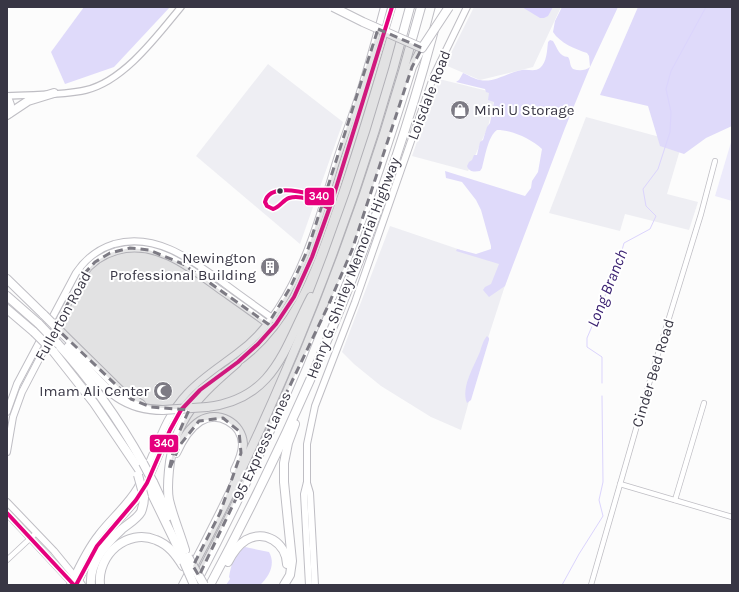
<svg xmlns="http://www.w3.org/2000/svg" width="739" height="592" font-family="Karla,sans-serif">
<rect width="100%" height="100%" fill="#fcfcfc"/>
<g fill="#eeeef3">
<polygon points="474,7 561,7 533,67 480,80 445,65"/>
<polygon points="268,64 343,122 300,244 196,156"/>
<polygon points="439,79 496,93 488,127 468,171 412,156"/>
<polygon points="586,117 682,143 667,194 698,202 689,230 625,214 620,231 549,213"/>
<polygon points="390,226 511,267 478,369 461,430 431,417 381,386 354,364 342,352"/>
</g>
<polygon fill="#edebfb" points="732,139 732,201 715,196"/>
<g fill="#dfdafa">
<polygon points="84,7 170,7 114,67 65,84 51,52"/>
<path d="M 562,7 L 618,7 L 590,67 L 565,128 L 505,286 L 489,297 L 483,290 L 485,287 L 491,284 L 499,264 L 456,251 L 457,249 L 476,254 L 491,249 L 491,246 L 481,210 L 476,200 L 462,182 L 446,178 L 445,171 L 525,196 L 531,188 L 532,181 L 538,172 L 542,149 C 531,139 512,130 497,130 C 488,136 485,157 482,168 L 480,171 C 474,172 469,172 467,166 L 469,162 L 472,160 L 474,155 L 477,155 L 480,142 L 483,140 L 487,127 L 490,123 L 494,102 L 488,100 L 489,93 L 486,92 L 485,89 L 456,82 L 459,80 L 463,73 C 468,75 474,79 480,80 C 495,83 508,72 522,70 C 528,69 535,72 540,68 C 547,62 547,50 548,42 L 550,40 L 553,41 C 557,47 559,57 568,57 C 571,61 569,65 573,69 C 579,71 585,71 590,67 L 589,56 L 587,53 C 575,49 560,43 553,32 L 555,21 Z"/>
<polygon points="638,7 732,7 732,126 706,138 684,154 660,146 648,106 600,95"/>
<path d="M 487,336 L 489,338 L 489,340 L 471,400 L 467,403 C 461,388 473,368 479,354 C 482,347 482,342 487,336 Z"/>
<path d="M 245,547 L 269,552 C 276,564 269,577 260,585 L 226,585 L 230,579 L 229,577 C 231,566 234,552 245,547 Z"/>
</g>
<polygon fill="#dbd4fd" points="522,7 553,7 548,16 544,18 540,18"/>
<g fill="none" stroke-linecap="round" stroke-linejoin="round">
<g stroke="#dbd4fd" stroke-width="1">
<polyline points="602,383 602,357 587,347 587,338 617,268 624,243 650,229 656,216 646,206 643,189 658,169 670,132 671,112 666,89 671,71 706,7"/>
<polyline points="562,585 579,554 603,516 599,500 603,482 602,396"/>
</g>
<g stroke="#bfbec4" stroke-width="6">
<g id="minor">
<polyline points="620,484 732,517"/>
<polyline points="675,500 704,403"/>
<polyline points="7,560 36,533"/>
<polyline points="591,585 653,370 701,214 715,161"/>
</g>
</g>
<g stroke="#bfbec4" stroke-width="8">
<path id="tertiary" d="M 7,96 C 33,94 61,96 86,90 C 124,81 157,36 181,7"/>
</g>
<g stroke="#bfbec4" stroke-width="8">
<g id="secondary">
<path d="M 234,365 C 292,327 311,260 333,198 C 355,135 373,71 392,7"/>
<path d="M 7,412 L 17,384 L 76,273 C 86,258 98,249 114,244 C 157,232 193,261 225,284 C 241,296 258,308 275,320"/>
<path d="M 7,452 L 13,417 L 22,392 L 83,275 C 91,263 103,255 117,251 C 156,240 190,268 220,290 C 237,302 253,313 270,326"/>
<polyline points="307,483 310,493 315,585"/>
<polyline points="7,502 54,551 76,578"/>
<polyline points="7,513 74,585"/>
<polyline points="77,584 97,546 136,501 148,481 174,421 186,403 199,390 221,373"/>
<path d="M 70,585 C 78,568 86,550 98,535 C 110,519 127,505 137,488 C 155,456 161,420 187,393 C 202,377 220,366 237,353 C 253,341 267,326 278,309 C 307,264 321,212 336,162 C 343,140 351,119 358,98 C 368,68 376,37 384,7"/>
<polyline points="309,585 304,494 307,482 307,444 315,406 355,302 434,75 467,7"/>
</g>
</g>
<g stroke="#bfbec4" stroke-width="10">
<g id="motorway">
<polyline points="7,97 10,105 9,113"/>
<polyline points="7,115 28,101 54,93"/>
<polyline points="7,279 44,315"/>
<polyline points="7,296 39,324"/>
<path d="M 332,297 C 363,222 388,145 412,67 L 422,48"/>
<polyline points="7,309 34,332"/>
<polyline points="62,333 125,395 141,404"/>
<path d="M 57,343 C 91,380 119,420 143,463"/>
<path d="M 68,347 C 99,379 114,410 163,410"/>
<polyline points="53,351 94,403 140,471"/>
<path d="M 207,407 C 275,399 284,348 311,297"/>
<path d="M 176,453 C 181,442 189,428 200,421 C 218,410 242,423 243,444 C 243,453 239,462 235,470"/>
<polyline points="153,482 169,516"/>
<polyline points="149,488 183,558"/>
<path d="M 185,550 C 180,533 173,517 169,500 C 167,490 168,481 169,470 C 174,418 200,395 237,363"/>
<path d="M 228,562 C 232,554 238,545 246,540 C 265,529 286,543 287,564"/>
<polyline points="78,581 81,585"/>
<path d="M 197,581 C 292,399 368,206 421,7"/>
<path d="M 91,585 C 89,562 107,543 122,529 C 128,524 137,519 141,512 C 143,507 144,502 144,497"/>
<path d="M 100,585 C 97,555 127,528 156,540 C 169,545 176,555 183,566"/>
<path d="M 183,585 C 280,404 359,206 410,7"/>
<path d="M 210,585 C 308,402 389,208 440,7"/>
<polyline points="284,585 290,575 292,561 284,482 284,463 288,443 295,424"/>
</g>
</g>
<use href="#minor" stroke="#fff" stroke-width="4.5"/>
<use href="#tertiary" stroke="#fff" stroke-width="5.5"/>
<use href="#secondary" stroke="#fff" stroke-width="6"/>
<use href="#motorway" stroke="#fff" stroke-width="8"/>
<g stroke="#bfbec4" stroke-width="10" stroke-linecap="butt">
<g id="motorway-bridge">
<polyline points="333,7 363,22 422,48 449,7"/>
<polyline points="44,315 62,333"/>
<polyline points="39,324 57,343"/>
<polyline points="34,332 53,351"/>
<polyline points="163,410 207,407"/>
<polyline points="143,463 153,482"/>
<polyline points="138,475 144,497"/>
<polyline points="188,557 204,585"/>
<polyline points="184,562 194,585"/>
</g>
</g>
<use href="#motorway-bridge" stroke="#fff" stroke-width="8"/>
<g stroke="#fff" stroke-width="7">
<g id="bus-1">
<path d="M 329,208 C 318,203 302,194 289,198 C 283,200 280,207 273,209 L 267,206 L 265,202 C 270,179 318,196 332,200"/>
<polyline points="7,513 74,585"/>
<polyline points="76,585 97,546 136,500 147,483 170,430 181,410 200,390 238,362 258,344 276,324 294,297 312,257 332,201 392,7"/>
</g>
</g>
<use href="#bus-1" stroke="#e5007d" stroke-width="4"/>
</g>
<path fill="#7d7b84" fill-opacity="0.2" stroke="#7d7b84" stroke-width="3" stroke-dasharray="8 5" stroke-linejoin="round" d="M 378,29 L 422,48 L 412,67 L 352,250 L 328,306 L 199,576 L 193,566 L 220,513 L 241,453 L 239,431 L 223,418 L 199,421 L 180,445 L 169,470 L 176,439 L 189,410 L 151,407 L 131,399 L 55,327 L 83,275 L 95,262 L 110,253 L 130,248 L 149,250 L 183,264 L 268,324 L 290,288 L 308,249 Z"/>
<defs>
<g id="shop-disc" transform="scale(1)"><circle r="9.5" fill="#7d7b84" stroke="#fff"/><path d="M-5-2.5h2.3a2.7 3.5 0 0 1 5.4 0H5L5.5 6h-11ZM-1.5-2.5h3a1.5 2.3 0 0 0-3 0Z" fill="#fff"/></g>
<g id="building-disc" transform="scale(1)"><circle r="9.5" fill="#7d7b84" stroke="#fff"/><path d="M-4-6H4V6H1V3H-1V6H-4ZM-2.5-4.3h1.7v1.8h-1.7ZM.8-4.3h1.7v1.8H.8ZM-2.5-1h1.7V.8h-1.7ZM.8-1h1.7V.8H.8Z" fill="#fff"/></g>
<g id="mosque-disc" transform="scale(1)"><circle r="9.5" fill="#7d7b84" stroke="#fff"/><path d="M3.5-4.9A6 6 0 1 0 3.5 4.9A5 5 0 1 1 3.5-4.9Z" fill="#fff"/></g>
</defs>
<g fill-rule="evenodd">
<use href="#shop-disc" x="460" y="110"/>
<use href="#building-disc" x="270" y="267"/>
<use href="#mosque-disc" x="163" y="391"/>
</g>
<circle fill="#383644" stroke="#fff" stroke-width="1.5" cx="280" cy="191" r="3.5"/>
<g text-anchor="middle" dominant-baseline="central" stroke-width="4" stroke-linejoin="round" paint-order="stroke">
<g font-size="15" fill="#383644" stroke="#fff">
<text transform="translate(429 95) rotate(-69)">Loisdale Road</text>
<text transform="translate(353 268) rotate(-69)">Henry G. Shirley Memorial Highway</text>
<text transform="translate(63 316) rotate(-61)">Fullerton Road</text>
<text transform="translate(653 373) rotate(-73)">Cinder Bed Road</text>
<text transform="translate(262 446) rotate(-65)">95 Express Lanes</text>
</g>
<g font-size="15" fill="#383644" stroke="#fff" text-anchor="end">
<text x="474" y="110" text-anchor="start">Mini U Storage</text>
<text x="256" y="258">Newington<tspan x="256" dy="17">Professional Building</tspan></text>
<text x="149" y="391">Imam Ali Center</text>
</g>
<g font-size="16" font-style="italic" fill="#3b2272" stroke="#fff">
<text transform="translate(607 288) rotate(-68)">Long Branch</text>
</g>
</g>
<g stroke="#fff" stroke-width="1.5">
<rect x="304" y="187" width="31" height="19" rx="4" fill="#e5007d"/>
<rect x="149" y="434" width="30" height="19" rx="4" fill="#e5007d"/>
</g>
<g font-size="11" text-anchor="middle" font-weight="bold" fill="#fff">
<text x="319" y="200">340</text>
<text x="164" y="447">340</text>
</g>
<rect width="739" height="592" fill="none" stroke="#383644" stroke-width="16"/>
</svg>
